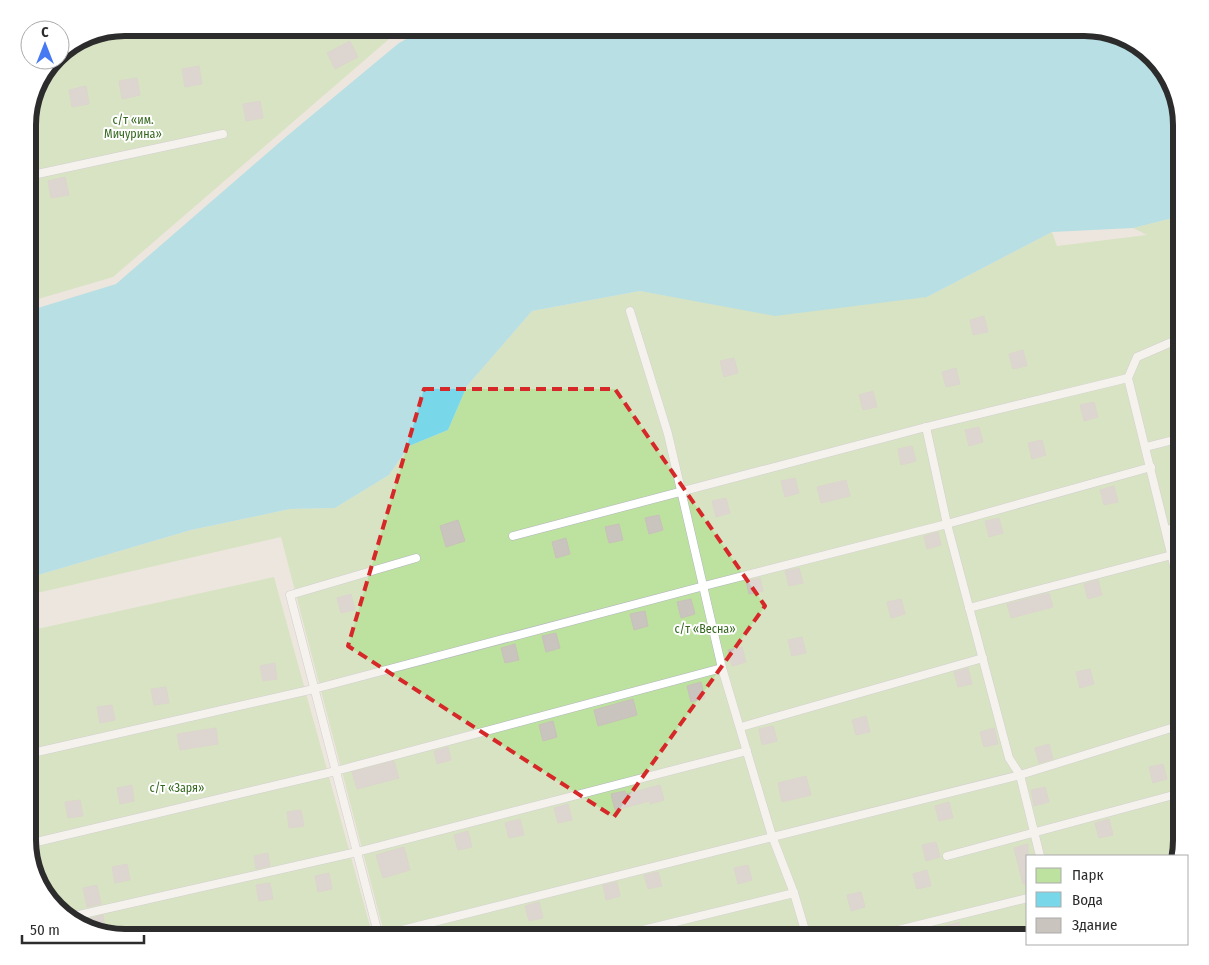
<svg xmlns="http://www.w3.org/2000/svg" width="1209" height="965" font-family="'Fira Sans Condensed',sans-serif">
<rect width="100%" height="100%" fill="#ede6df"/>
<g fill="#bde19f">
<polygon points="126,28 406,28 396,33 113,277 28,302 28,119 38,82 55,60 60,60 61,52 88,35"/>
<polygon points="1181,216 1181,840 1175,856 1028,856 1028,937 385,937 281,537 28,595 28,578 191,530 290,509 335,508 389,475 409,446 448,430 467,386 532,311 640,291 688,299 927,297 1052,232 1057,246 1147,235 1133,228"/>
<polygon points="274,577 373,937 125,937 61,913 38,883 28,846 28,631"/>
</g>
<polygon fill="#78d8ea" points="426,28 1084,28 1148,52 1172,82 1181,126 1181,216 1133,228 1052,232 927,297 775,316 640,291 532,311 467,386 448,430 409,446 389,475 335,508 290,509 191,530 28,578 28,311 116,284 287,136 399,43"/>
<g fill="#c9c4be" stroke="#c9c1b9">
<polygon points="350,41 358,57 335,69 327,53"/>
<polygon points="199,66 202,84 185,87 182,69"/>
<polygon points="137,78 140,95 122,99 119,81"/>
<polygon points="86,86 89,104 72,107 69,90"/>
<polygon points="260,101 263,118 246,121 243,104"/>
<polygon points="65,177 69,195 51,198 48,181"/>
<polygon points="984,316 988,332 973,335 970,320"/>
<polygon points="1023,350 1027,366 1013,369 1009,354"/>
<polygon points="734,358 738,373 724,377 720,361"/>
<polygon points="956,368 960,384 946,387 942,372"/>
<polygon points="873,391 877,407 863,410 859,395"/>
<polygon points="1094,402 1098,417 1084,421 1080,405"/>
<polygon points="979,427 983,442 969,446 965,430"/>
<polygon points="1042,440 1046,455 1032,459 1028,443"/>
<polygon points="912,446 916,461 901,465 898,449"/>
<polygon points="795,478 799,493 785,497 781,481"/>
<polygon points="846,480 850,496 821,503 817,487"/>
<polygon points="1114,486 1118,502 1104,505 1100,490"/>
<polygon points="726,498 730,513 716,517 712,501"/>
<polygon points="659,515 663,530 649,534 645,518"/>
<polygon points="999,518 1003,533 989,537 985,521"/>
<polygon points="458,520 465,541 446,547 440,526"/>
<polygon points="619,524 623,540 609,543 605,527"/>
<polygon points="938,532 941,545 927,549 924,536"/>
<polygon points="566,538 570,554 556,558 552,542"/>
<polygon points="799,568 803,583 789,586 785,571"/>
<polygon points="760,578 763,591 749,594 746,581"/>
<polygon points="1098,580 1102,595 1088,599 1084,584"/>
<polygon points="1049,593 1053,607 1011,618 1007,604"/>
<polygon points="351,594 355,610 341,613 337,598"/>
<polygon points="691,599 695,614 681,618 677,602"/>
<polygon points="901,599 905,614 891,618 887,602"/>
<polygon points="645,611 648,626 634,630 630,614"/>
<polygon points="556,633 560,648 546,652 542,636"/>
<polygon points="802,637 806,653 792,656 788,640"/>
<polygon points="515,644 519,660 505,663 501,648"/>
<polygon points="742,647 746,662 732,666 728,650"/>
<polygon points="275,663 277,679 263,681 260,666"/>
<polygon points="968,668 972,684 958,687 954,672"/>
<polygon points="1090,669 1094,684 1080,688 1076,672"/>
<polygon points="701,682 705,698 691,702 687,686"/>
<polygon points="166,687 169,703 154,705 151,689"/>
<polygon points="633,699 637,715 598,726 594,710"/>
<polygon points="112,705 115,720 100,723 97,707"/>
<polygon points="866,716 870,732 856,735 852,720"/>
<polygon points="553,721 557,737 543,741 539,725"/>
<polygon points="773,726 777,741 762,745 759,729"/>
<polygon points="216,728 218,744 180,750 177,734"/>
<polygon points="994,728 998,744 984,747 980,732"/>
<polygon points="1049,744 1053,759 1039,763 1035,748"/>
<polygon points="448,747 451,760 437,764 434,751"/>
<polygon points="394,761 399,778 357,789 352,772"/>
<polygon points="1163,764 1167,779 1153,783 1149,767"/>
<polygon points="806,776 811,795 782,802 778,783"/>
<polygon points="132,785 134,801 120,804 117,788"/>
<polygon points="660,785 664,800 650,804 650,801 615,810 611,794 625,791 626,794"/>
<polygon points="1045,787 1049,802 1034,806 1031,790"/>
<polygon points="80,800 83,816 68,818 65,802"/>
<polygon points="949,802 953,818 939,821 935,806"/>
<polygon points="568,804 572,820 558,823 554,808"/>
<polygon points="301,810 304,826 289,828 287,812"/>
<polygon points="520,819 524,835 509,838 505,823"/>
<polygon points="1109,819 1113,835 1099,838 1095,823"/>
<polygon points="468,831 472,847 458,850 454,835"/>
<polygon points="936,842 940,857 926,861 922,845"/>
<polygon points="1028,844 1028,884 1023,884 1014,848"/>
<polygon points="404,847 410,870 383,878 376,855"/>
<polygon points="268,853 270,866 256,869 254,856"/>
<polygon points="127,864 130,880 115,883 112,867"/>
<polygon points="748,865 752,880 738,884 734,868"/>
<polygon points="927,870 931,886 917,889 913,874"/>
<polygon points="658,872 662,886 648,889 644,875"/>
<polygon points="329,873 332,889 318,892 315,876"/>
<polygon points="617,882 620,896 606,900 603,885"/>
<polygon points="270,883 273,899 259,901 256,885"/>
<polygon points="97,885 101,904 87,907 83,888"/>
<polygon points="861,892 865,907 851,911 847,895"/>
<polygon points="539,902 543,918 529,921 525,906"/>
<polygon points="103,915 105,930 90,924 89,919"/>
<polygon points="959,922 963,938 948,938 945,926"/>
</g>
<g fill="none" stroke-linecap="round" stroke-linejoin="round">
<g stroke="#b3b6bf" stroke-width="9">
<g id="lane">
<polyline points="28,176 223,134"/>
<polyline points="630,311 668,434 722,668 772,836 794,893 807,937"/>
<polyline points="926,427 947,524 1009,758 1020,775 1040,856"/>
<polyline points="1146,447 1181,438"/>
<polyline points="1166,530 1181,526"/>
<polyline points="513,536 926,427 1128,378"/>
<polyline points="1181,594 1128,378 1137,357 1181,338"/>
<polyline points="969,608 1172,555"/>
<polyline points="741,727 983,658"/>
<polyline points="28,754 314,689 704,586 947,524 1151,467"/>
<polyline points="28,844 336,771 722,668"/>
<polyline points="947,856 1181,793"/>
<polyline points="70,917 357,852 747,751"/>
<polyline points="374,937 1020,775 1181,725"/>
<polyline points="379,937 290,595 416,558"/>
<polyline points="614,937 794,893"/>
<polyline points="870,937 1028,898"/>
</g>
</g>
<use href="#lane" stroke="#fff" stroke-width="8"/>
</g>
<path d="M0 0H1209V965H0ZM 424,389 L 615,389 L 765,606 L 614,817 L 348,646 Z" fill="#ede6df" fill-opacity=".55" fill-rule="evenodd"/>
<path fill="none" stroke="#d62828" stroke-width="4" stroke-dasharray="10 6" stroke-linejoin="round" d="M 424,389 L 615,389 L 765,606 L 614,817 L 348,646 Z"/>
<g text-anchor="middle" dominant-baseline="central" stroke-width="4" stroke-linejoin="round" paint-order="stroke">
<g font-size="12" fill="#35681e" stroke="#fff">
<text x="133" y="120">с/т «им.<tspan x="133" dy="14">Мичурина»</tspan></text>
<text x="705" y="629">с/т «Весна»</text>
<text x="177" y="788">с/т «Заря»</text>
</g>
</g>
<path d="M0 0H1209V965H0ZM125 36H1084A89 89 0 0 1 1173 125V840A89 89 0 0 1 1084 929H125A89 89 0 0 1 36 840V125A89 89 0 0 1 125 36Z" fill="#fff" fill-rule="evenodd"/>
<path fill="none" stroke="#2c2c2c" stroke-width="6" d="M125 36H1084A89 89 0 0 1 1173 125V840A89 89 0 0 1 1084 929H125A89 89 0 0 1 36 840V125A89 89 0 0 1 125 36Z"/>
<rect x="1026" y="855" width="162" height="90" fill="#ffffff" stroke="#ababab"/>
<rect x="1036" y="868" width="25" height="15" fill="#bde19f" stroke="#ababab"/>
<text x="1072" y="880" font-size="15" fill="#2c2c2c">Парк</text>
<rect x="1036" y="892" width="25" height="15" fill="#78d8ea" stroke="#ababab"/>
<text x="1072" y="905" font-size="15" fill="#2c2c2c">Вода</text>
<rect x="1036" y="918" width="25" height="15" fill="#c9c4be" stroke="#ababab"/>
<text x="1072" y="930" font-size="15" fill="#2c2c2c">Здание</text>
<g transform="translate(45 45)"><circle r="24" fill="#ffffff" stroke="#ababab"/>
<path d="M0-4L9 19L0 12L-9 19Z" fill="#477af2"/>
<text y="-8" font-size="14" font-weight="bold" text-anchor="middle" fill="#2c2c2c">С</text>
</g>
<path d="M22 935v8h122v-8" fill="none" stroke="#2c2c2c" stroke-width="2.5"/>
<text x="30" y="935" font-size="15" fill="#2c2c2c" stroke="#ffffff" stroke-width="4" paint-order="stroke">50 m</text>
</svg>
